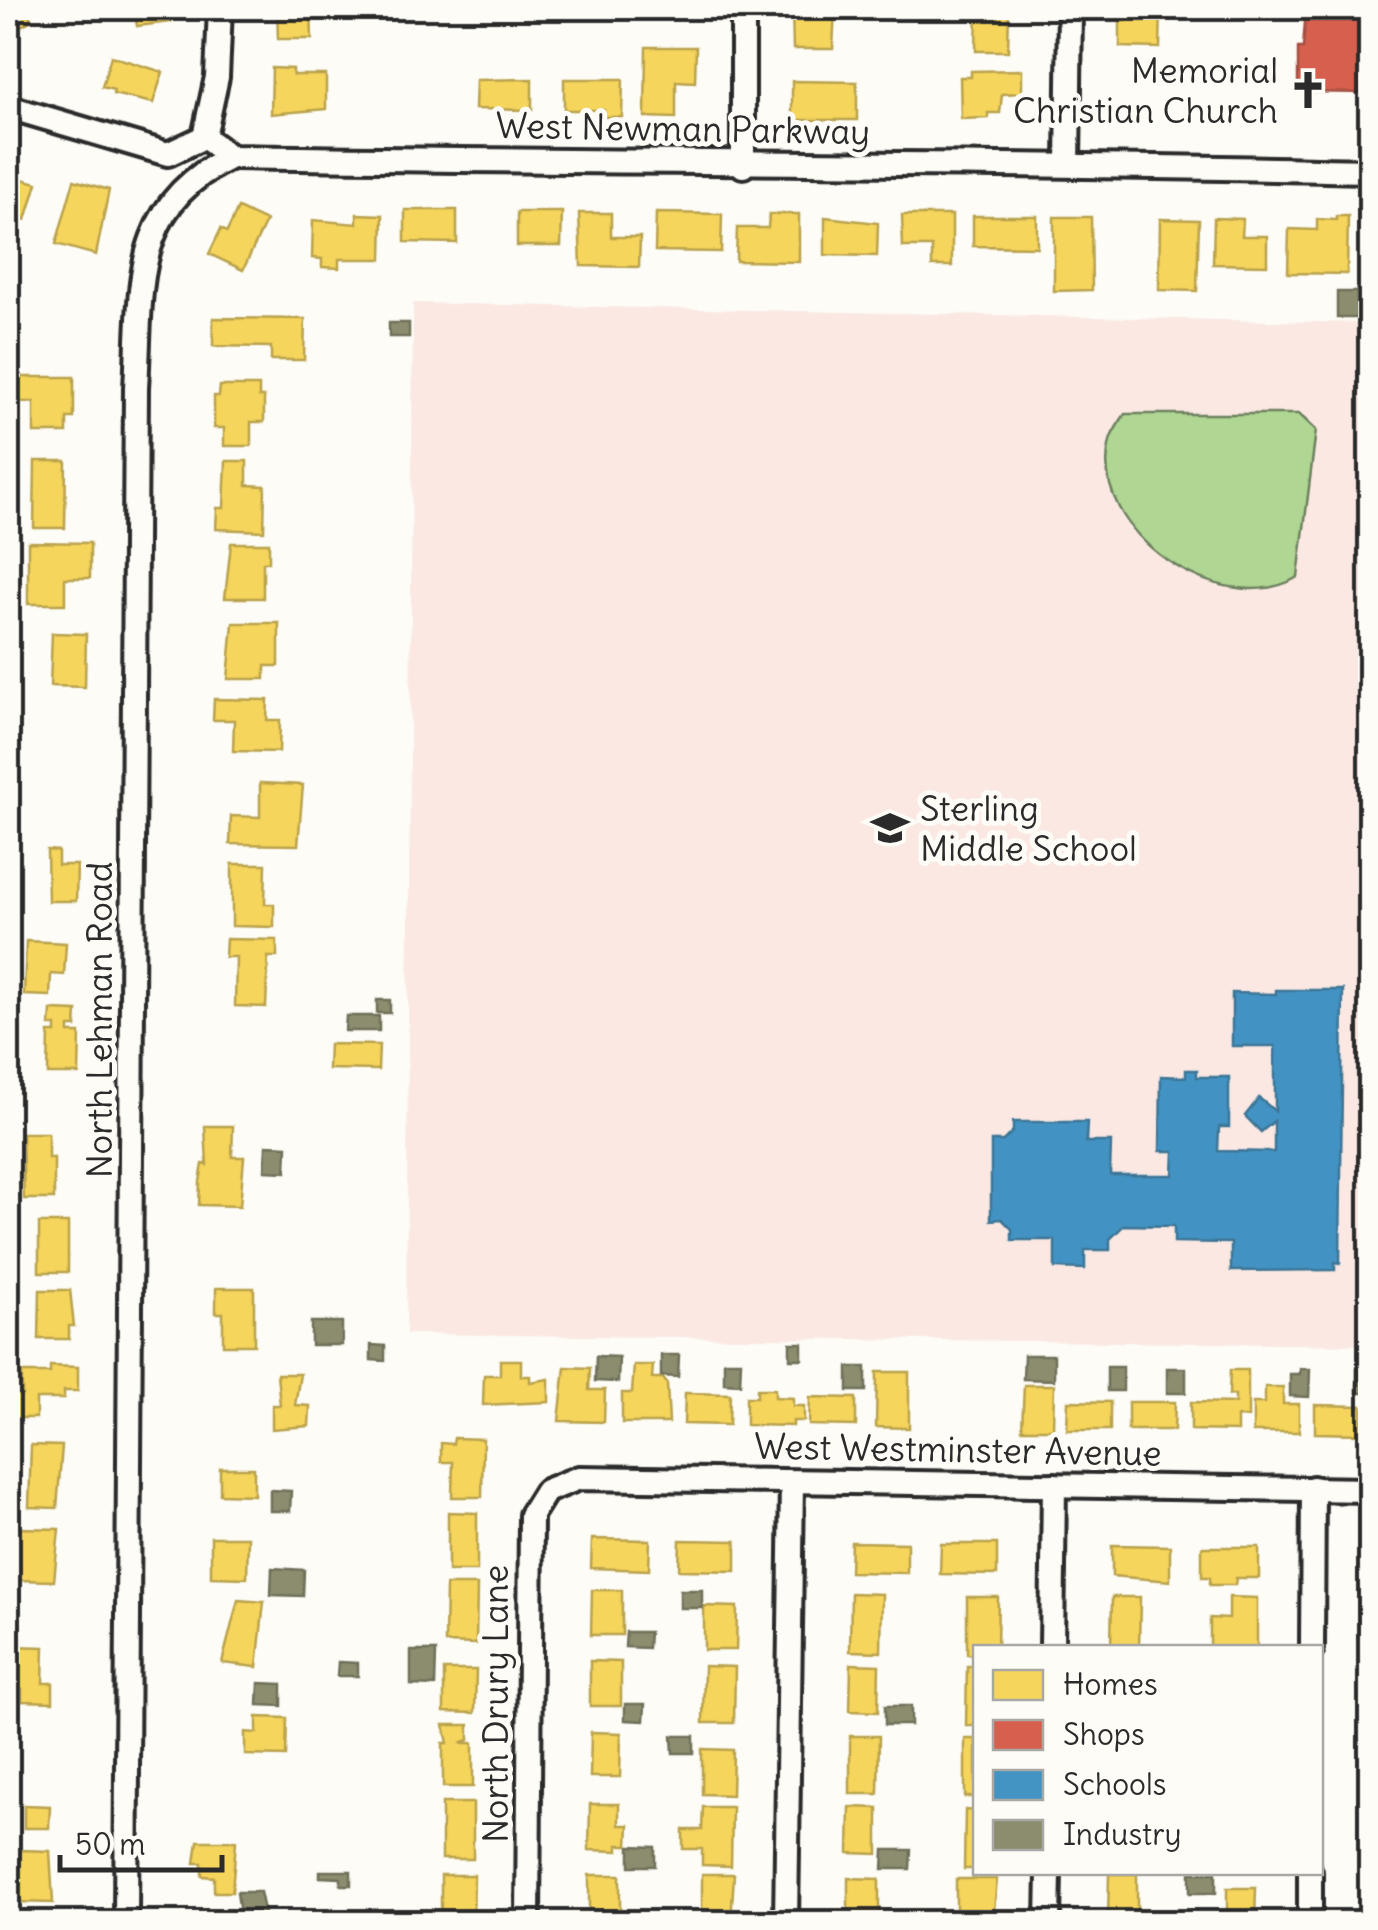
<svg xmlns="http://www.w3.org/2000/svg" width="1378" height="1930" font-family="Delius,sans-serif">
<rect width="100%" height="100%" fill="#fdfcf7"/>
<filter id="ink" filterUnits="userSpaceOnUse"><feTurbulence type="fractalNoise" baseFrequency=".01" numOctaves="2"/><feDisplacementMap in="SourceGraphic" scale="20" xChannelSelector="R" yChannelSelector="G"/><feConvolveMatrix kernelMatrix="1 2 1 2 8 2 1 2 1" color-interpolation-filters="sRGB"/></filter>
<g filter="url(#ink)">
<polygon fill="#fbe8e3" points="413,303 1370,323 1370,1345 406,1334"/>
<path fill="#afd692" stroke="#6d805e" stroke-width="2.5" d="M 1125,414 L 1299,414 L 1316,430 L 1298,577 C 1223,622 1086,532 1110,441 C 1112,432 1120,422 1125,414 Z"/>
<g fill="#f6d55c" stroke="#b9a24d" stroke-width="2.5">
<polygon points="8,8 25,8 32,20 8,33"/>
<polygon points="134,8 169,8 171,22 137,26"/>
<polygon points="277,8 311,8 312,39 278,39"/>
<polygon points="662,8 688,8 688,14 662,13"/>
<polygon points="792,8 847,8 835,8 833,49 793,49"/>
<polygon points="977,8 1009,8 1008,51 976,51"/>
<polygon points="1126,8 1161,8 1160,48 1120,47 1120,21 1126,21"/>
<polygon points="646,47 696,47 695,82 676,81 676,118 645,117"/>
<polygon points="111,56 163,72 153,103 113,94 114,90 102,87"/>
<polygon points="272,68 293,69 293,75 326,75 326,109 271,114"/>
<polygon points="1022,70 1022,93 1002,94 1000,113 988,113 988,118 961,119 960,77 971,77 971,71"/>
<polygon points="532,79 532,110 475,109 476,80"/>
<polygon points="564,79 623,79 622,117 604,117 604,110 564,110"/>
<polygon points="792,81 857,82 857,120 792,120"/>
<polygon points="8,175 37,183 26,220 8,215"/>
<polygon points="74,180 109,190 96,255 56,244"/>
<polygon points="238,208 266,221 243,270 209,254 221,229 227,232"/>
<polygon points="405,210 457,210 457,243 405,242"/>
<polygon points="517,212 562,212 561,246 517,246"/>
<polygon points="579,213 611,213 611,237 640,237 639,267 581,266"/>
<polygon points="656,213 722,214 721,252 655,251"/>
<polygon points="357,214 383,215 382,259 339,259 339,268 322,267 322,259 312,258 313,220 357,224"/>
<polygon points="769,214 799,214 799,262 736,261 737,228 768,228"/>
<polygon points="902,215 952,215 952,266 932,266 932,247 903,247"/>
<polygon points="973,216 1037,216 1037,247 973,246"/>
<polygon points="1336,216 1348,216 1347,274 1288,273 1289,229 1317,230 1317,219 1336,220"/>
<polygon points="825,217 878,223 877,256 825,255"/>
<polygon points="1054,217 1091,217 1092,290 1054,291"/>
<polygon points="1214,218 1243,219 1242,236 1267,236 1267,265 1213,264"/>
<polygon points="1160,219 1199,220 1197,291 1159,290"/>
<rect x="1368" y="219" width="2" height="79"/>
<polygon points="213,318 305,319 304,360 271,360 271,347 213,346"/>
<polygon points="19,377 74,377 74,418 67,418 67,433 34,433 34,402 19,402"/>
<polygon points="220,386 259,386 259,397 264,397 264,422 251,422 251,446 224,446 224,428 214,428 214,396 219,396"/>
<polygon points="35,461 66,461 65,528 34,528"/>
<polygon points="226,461 247,461 247,485 265,486 264,531 216,529 217,508 224,508"/>
<polygon points="28,542 90,543 90,578 65,578 65,604 28,604"/>
<polygon points="231,543 269,543 269,562 263,562 263,598 225,598"/>
<polygon points="233,623 279,623 279,666 265,666 265,679 228,679"/>
<polygon points="52,633 86,634 85,687 50,686"/>
<polygon points="214,699 268,700 267,720 280,720 279,752 233,751 234,720 213,720"/>
<polygon points="260,783 303,785 298,845 230,844 231,816 260,817"/>
<polygon points="47,850 58,851 58,865 77,865 76,901 48,901"/>
<polygon points="232,864 266,864 265,904 274,904 274,927 232,926"/>
<polygon points="226,939 277,940 277,957 268,957 266,1007 235,1006 236,957 225,957"/>
<polygon points="26,941 66,943 64,975 51,974 50,996 24,995"/>
<polygon points="51,1010 77,1011 76,1027 69,1027 69,1033 80,1033 79,1074 48,1074 49,1033 56,1033 56,1026 50,1026"/>
<polygon points="329,1044 379,1045 378,1070 328,1069"/>
<polygon points="205,1126 233,1126 232,1157 244,1157 240,1206 199,1205 200,1182 203,1164 207,1165"/>
<polygon points="22,1133 48,1133 48,1158 54,1158 54,1199 24,1199"/>
<rect x="39" y="1223" width="29" height="49"/>
<polygon points="216,1288 254,1288 254,1345 223,1345 223,1313 216,1313"/>
<polygon points="40,1290 70,1290 74,1326 69,1326 69,1339 39,1339"/>
<polygon points="500,1360 521,1360 521,1376 530,1376 530,1382 549,1379 549,1402 483,1405 484,1375 500,1375"/>
<polygon points="634,1365 653,1365 652,1378 663,1378 667,1384 669,1423 622,1423 622,1393 632,1393"/>
<polygon points="50,1366 78,1367 78,1391 64,1391 64,1399 36,1399 36,1418 11,1418 11,1395 22,1395 22,1373 50,1373"/>
<polygon points="565,1367 590,1368 589,1390 605,1390 604,1422 559,1421"/>
<polygon points="1230,1370 1248,1370 1248,1418 1237,1417 1237,1431 1191,1430 1191,1402 1235,1403 1235,1395 1229,1395"/>
<polygon points="877,1372 909,1372 909,1428 876,1427"/>
<polygon points="277,1374 300,1374 295,1405 310,1406 309,1426 272,1429 272,1405 280,1405"/>
<polygon points="1024,1385 1054,1385 1053,1429 1022,1429"/>
<polygon points="1265,1387 1283,1387 1283,1404 1299,1404 1299,1432 1253,1432 1253,1403 1265,1403"/>
<polygon points="757,1389 775,1389 775,1397 793,1398 793,1406 804,1406 804,1421 793,1421 793,1426 746,1425 746,1397 757,1397"/>
<polygon points="685,1393 730,1394 729,1425 684,1424"/>
<polygon points="810,1397 856,1398 856,1426 809,1425"/>
<polygon points="1068,1401 1110,1402 1110,1430 1067,1430"/>
<polygon points="1128,1402 1175,1402 1174,1430 1128,1430"/>
<polygon points="1315,1405 1362,1406 1362,1434 1315,1433"/>
<polygon points="454,1438 483,1439 482,1497 452,1497 453,1462 441,1462 441,1443 453,1444"/>
<polygon points="31,1445 62,1446 57,1508 29,1507"/>
<polygon points="220,1468 254,1468 254,1495 220,1494"/>
<polygon points="448,1512 477,1513 477,1571 448,1571"/>
<polygon points="19,1528 59,1529 54,1581 18,1580"/>
<polygon points="211,1537 248,1537 247,1578 211,1577"/>
<polygon points="592,1539 650,1540 649,1570 591,1568"/>
<polygon points="680,1540 736,1541 736,1571 679,1570"/>
<polygon points="851,1542 907,1543 907,1573 850,1572"/>
<polygon points="941,1544 997,1544 997,1575 940,1574"/>
<polygon points="1112,1545 1170,1546 1170,1581 1112,1576"/>
<polygon points="1202,1547 1259,1547 1259,1578 1236,1578 1235,1585 1210,1585 1210,1577 1202,1577"/>
<polygon points="446,1585 477,1585 476,1644 445,1643"/>
<polygon points="592,1590 622,1590 622,1635 591,1635"/>
<polygon points="851,1593 882,1594 881,1652 850,1651"/>
<polygon points="967,1597 998,1597 997,1648 976,1648 976,1655 967,1654"/>
<polygon points="1112,1597 1140,1597 1139,1648 1111,1648"/>
<polygon points="1229,1597 1257,1598 1257,1648 1210,1648 1210,1618 1229,1619"/>
<polygon points="238,1600 264,1602 257,1667 222,1663"/>
<polygon points="704,1606 737,1607 736,1650 704,1650"/>
<polygon points="11,1646 44,1647 43,1683 53,1683 53,1702 22,1701 22,1689 10,1689"/>
<polygon points="590,1661 621,1662 621,1706 590,1706"/>
<polygon points="851,1664 879,1665 878,1712 850,1711"/>
<polygon points="704,1666 735,1667 734,1723 703,1723"/>
<polygon points="967,1666 976,1666 976,1726 966,1726"/>
<polygon points="444,1670 476,1670 475,1713 444,1712"/>
<polygon points="257,1717 287,1718 286,1756 245,1755 245,1732 257,1733"/>
<polygon points="444,1725 469,1725 469,1740 460,1743 473,1743 473,1787 443,1787 443,1743 448,1743"/>
<polygon points="591,1732 621,1733 620,1777 590,1777"/>
<polygon points="850,1736 879,1736 878,1794 850,1794"/>
<rect x="965" y="1739" width="11" height="58"/>
<polygon points="702,1749 733,1750 732,1795 702,1794"/>
<rect x="442" y="1803" width="31" height="56"/>
<polygon points="590,1804 619,1804 619,1825 629,1825 628,1845 618,1845 618,1851 589,1850"/>
<polygon points="24,1805 50,1806 49,1828 24,1828"/>
<polygon points="703,1807 732,1807 731,1866 702,1865 702,1849 683,1849 683,1830 702,1830"/>
<polygon points="850,1807 878,1808 878,1854 849,1853"/>
<polygon points="965,1810 976,1811 976,1869 964,1869"/>
<polygon points="198,1841 236,1841 232,1892 214,1892 214,1877 202,1876 202,1863 195,1863"/>
<polygon points="19,1850 50,1851 53,1903 17,1902"/>
<polygon points="702,1874 734,1874 731,1922 702,1922"/>
<polygon points="1109,1874 1137,1874 1137,1921 1108,1920"/>
<polygon points="441,1875 474,1875 473,1922 441,1922"/>
<polygon points="589,1875 620,1875 620,1922 589,1919"/>
<polygon points="848,1878 879,1879 879,1922 848,1922"/>
<polygon points="956,1879 997,1879 993,1922 956,1920"/>
<polygon points="1227,1888 1256,1888 1255,1922 1227,1922"/>
</g>
<polygon fill="#d6604d" stroke="#a35043" stroke-width="2.5" points="1315,8 1370,8 1370,38 1359,38 1359,49 1369,49 1369,93 1298,92 1298,48 1303,48 1306,9"/>
<polygon fill="#4393c3" stroke="#3c7495" stroke-width="2.5" points="1276,990 1343,990 1340,1263 1335,1262 1335,1270 1231,1271 1231,1243 1174,1242 1174,1226 1124,1225 1110,1239 1110,1250 1085,1250 1085,1269 1055,1268 1055,1240 1012,1240 1012,1229 1002,1219 991,1220 991,1141 1003,1141 1013,1131 1013,1122 1087,1122 1086,1142 1111,1142 1110,1175 1173,1175 1174,1151 1160,1151 1161,1076 1186,1077 1186,1070 1197,1070 1197,1077 1229,1077 1229,1127 1219,1127 1218,1151 1274,1152 1274,1121 1261,1132 1245,1116 1259,1098 1275,1111 1275,1046 1232,1046 1232,993 1276,994"/>
<g fill="#8c8c6e" stroke="#6f6f5a" stroke-width="2.5">
<rect x="1337" y="292" width="24" height="26"/>
<rect x="389" y="323" width="20" height="14"/>
<rect x="377" y="1000" width="13" height="13"/>
<polygon points="346,1016 379,1016 379,1031 345,1031"/>
<polygon points="266,1145 287,1146 286,1172 265,1171"/>
<rect x="311" y="1322" width="31" height="23"/>
<rect x="790" y="1343" width="12" height="16"/>
<polygon points="371,1345 385,1346 385,1361 371,1360"/>
<polygon points="661,1355 679,1355 678,1377 661,1376"/>
<polygon points="1024,1355 1054,1355 1054,1380 1023,1379"/>
<polygon points="596,1356 619,1357 618,1382 595,1381"/>
<polygon points="724,1361 741,1361 740,1384 724,1383"/>
<rect x="848" y="1367" width="18" height="24"/>
<rect x="1107" y="1367" width="16" height="24"/>
<rect x="1167" y="1368" width="19" height="25"/>
<polygon points="1300,1369 1310,1369 1309,1397 1290,1396 1290,1374 1300,1374"/>
<rect x="1357" y="1369" width="13" height="24"/>
<polygon points="270,1490 291,1491 290,1511 270,1511"/>
<polygon points="272,1568 304,1570 303,1596 271,1595"/>
<rect x="680" y="1590" width="22" height="18"/>
<polygon points="626,1632 649,1632 648,1648 625,1647"/>
<polygon points="411,1651 436,1651 435,1686 411,1685"/>
<polygon points="338,1662 358,1663 358,1676 337,1676"/>
<polygon points="259,1683 282,1684 282,1706 258,1705"/>
<polygon points="625,1704 645,1704 644,1721 625,1720"/>
<rect x="885" y="1706" width="26" height="19"/>
<polygon points="672,1736 694,1736 694,1753 673,1753"/>
<polygon points="630,1846 655,1847 655,1866 630,1866"/>
<polygon points="884,1850 911,1850 910,1869 883,1869"/>
<polygon points="320,1871 351,1871 351,1885 341,1885 341,1878 320,1877"/>
<rect x="1190" y="1873" width="26" height="20"/>
<polygon points="237,1892 260,1892 265,1915 240,1915"/>
</g>
<g fill="none" stroke-linecap="round" stroke-linejoin="round">
<g stroke="#2b2b2b" stroke-width="30">
<g id="minor">
<polyline points="12,108 168,154 204,137"/>
<path d="M 204,137 L 231,157 C 611,163 991,162 1370,171"/>
<polyline points="204,137 217,77 220,8"/>
<polyline points="1068,164 1070,8"/>
<polyline points="743,166 743,8"/>
<polyline points="1052,1648 1054,1485"/>
<polyline points="1312,1648 1313,1488"/>
<path d="M 126,1922 L 136,388 C 142,289 129,206 231,157"/>
<polyline points="528,1922 531,1515 546,1491 579,1478 1370,1490"/>
<polyline points="786,1922 792,1482"/>
<polyline points="1048,1922 1049,1872"/>
<polyline points="1310,1922 1310,1872"/>
</g>
</g>
<use href="#minor" stroke="#fdfcf7" stroke-width="22"/>
</g>
</g>
<defs>
<g id="church-bare" transform="scale(3)"><path d="M-1.2-6h2.4v3.5h3.3v2.4h-3.3V6h-2.4V-.1h-3.3v-2.4h3.3Z" fill="#2b2b2b" stroke="#fdfcf7" stroke-width="2.5" paint-order="stroke"/></g>
<g id="school-bare" transform="scale(3)"><path d="M0-5L7-2L0 1L-7-2ZM-4 1L0 2.5L4 1V4Q0 6-4 4Z" fill="#2b2b2b" stroke="#fdfcf7" stroke-width="2.5" paint-order="stroke"/></g>
</defs>
<g fill-rule="evenodd">
<use href="#church-bare" x="1308" y="90"/>
<use href="#school-bare" x="890" y="828"/>
</g>
<g text-anchor="middle" dominant-baseline="central" stroke-width="10" stroke-linejoin="round" paint-order="stroke">
<g font-size="35" fill="#2b2b2b" stroke="#fdfcf7" text-anchor="end">
<text x="1278" y="70">Memorial<tspan x="1278" dy="40">Christian Church</tspan></text>
<text x="920" y="808" text-anchor="start">Sterling<tspan x="920" dy="40">Middle School</tspan></text>
</g>
<g font-size="35" fill="#2b2b2b" stroke="#fdfcf7">
<text transform="translate(683 128) rotate(1)">West Newman Parkway</text>
<text transform="translate(99 1020) rotate(-90)">North Lehman Road</text>
<text transform="translate(958 1449) rotate(1)">West Westminster Avenue</text>
<text transform="translate(495 1704) rotate(-90)">North Drury Lane</text>
</g>
</g>
<rect width="1378" height="1930" fill="none" stroke="#fdfcf7" stroke-width="40"/>
<rect x="20" y="20" width="1338" height="1890" fill="none" stroke="#2b2b2b" stroke-width="4" filter="url(#ink)"/>
<rect x="973" y="1645" width="350" height="230" fill="#fdfcf7" stroke="#a9a8a5" stroke-width="2.5"/>
<rect x="993" y="1670" width="50" height="30" fill="#f6d55c" stroke="#a9a8a5" stroke-width="2.5"/>
<text x="1063" y="1695" font-size="30" fill="#2b2b2b">Homes</text>
<rect x="993" y="1720" width="50" height="30" fill="#d6604d" stroke="#a9a8a5" stroke-width="2.5"/>
<text x="1063" y="1745" font-size="30" fill="#2b2b2b">Shops</text>
<rect x="993" y="1770" width="50" height="30" fill="#4393c3" stroke="#a9a8a5" stroke-width="2.5"/>
<text x="1063" y="1795" font-size="30" fill="#2b2b2b">Schools</text>
<rect x="993" y="1820" width="50" height="30" fill="#8c8c6e" stroke="#a9a8a5" stroke-width="2.5"/>
<text x="1063" y="1845" font-size="30" fill="#2b2b2b">Industry</text>
<path d="M60 1855v15h162v-15" fill="none" stroke="#2b2b2b" stroke-width="5"/>
<text x="75" y="1855" font-size="30" fill="#2b2b2b" stroke="#fdfcf7" stroke-width="8" paint-order="stroke">50 m</text>
</svg>
